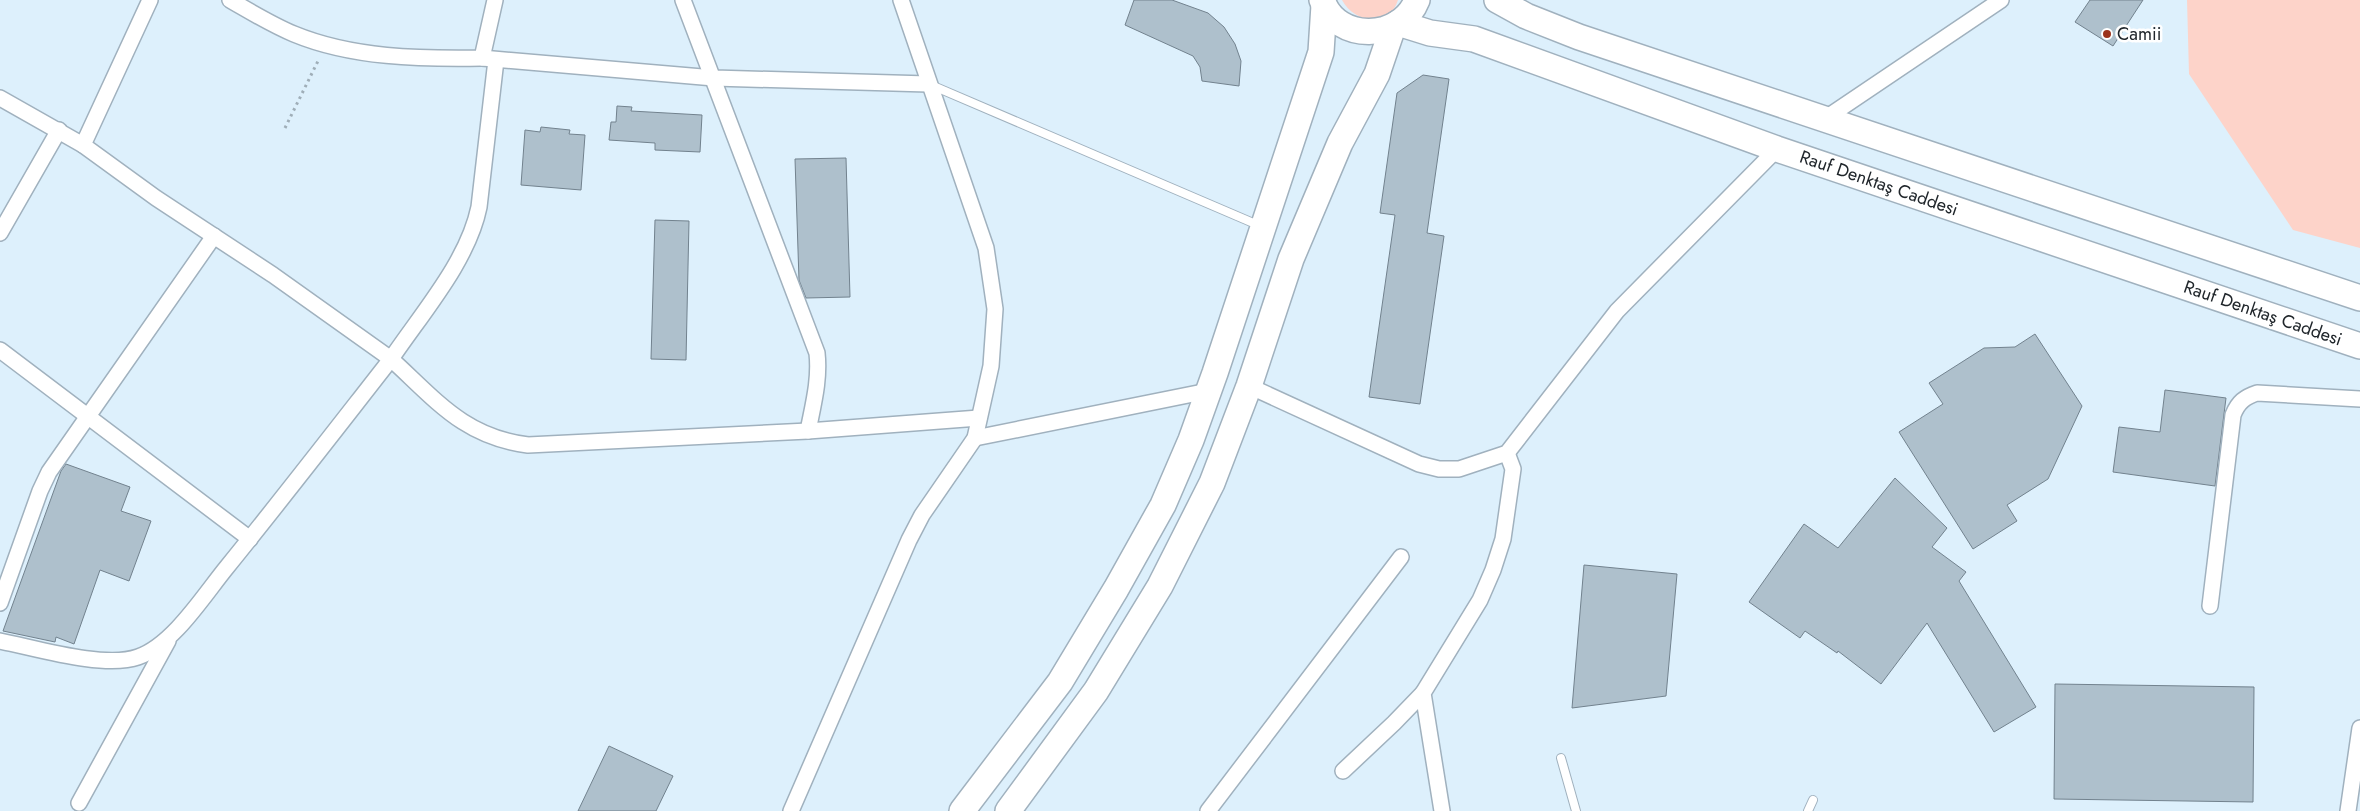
<svg xmlns="http://www.w3.org/2000/svg" width="2360" height="811" font-family="Jost,sans-serif">
<rect width="100%" height="100%" fill="#ddf0fc"/>
<g fill="#fdd3c9">
<path d="M 1342,0 L 1398,0 C 1389,29 1354,23 1342,0 Z"/>
<polygon points="2187,0 2360,0 2360,248 2293,230 2189,74"/>
</g>
<g fill="#aec0cc" stroke="#72828e">
<polygon points="1134,0 1172,0 1208,13 1224,27 1235,44 1241,61 1239,86 1202,81 1200,67 1193,56 1125,25"/>
<polygon points="2090,0 2143,0 2113,46 2075,22"/>
<polygon points="1423,75 1449,79 1427,233 1444,236 1420,404 1369,397 1395,215 1380,213 1397,93"/>
<polygon points="617,106 632,107 631,111 702,115 700,152 655,150 655,143 609,140 611,122 616,122"/>
<polygon points="541,127 570,130 569,134 585,135 581,190 521,185 525,130 540,132"/>
<polygon points="846,158 850,297 806,298 799,280 795,159"/>
<polygon points="655,220 689,221 686,360 651,359"/>
<polygon points="2035,334 2082,406 2048,479 2007,505 2017,521 1973,549 1899,432 1943,404 1929,383 1984,348 2015,347"/>
<polygon points="2165,390 2226,398 2215,486 2113,472 2119,427 2160,432"/>
<polygon points="66,464 130,487 121,511 151,521 129,581 100,570 74,644 56,637 55,642 3,631 61,471"/>
<polygon points="1895,478 1947,528 1932,547 1966,572 1959,581 2036,707 1994,732 1927,623 1881,684 1838,651 1837,653 1805,631 1800,638 1749,602 1804,524 1838,548"/>
<polygon points="1584,565 1677,574 1666,696 1572,708"/>
<polygon points="2055,684 2254,687 2253,802 2054,799"/>
<polygon points="609,746 673,776 656,811 578,811"/>
</g>
<g fill="none" stroke-linecap="round" stroke-linejoin="round">
<g stroke="#a0b1be" stroke-width="10">
<g id="lane">
<polyline points="931,85 1251,222"/>
<polyline points="1561,758 1576,811"/>
<polyline points="1808,811 1813,800"/>
</g>
</g>
<g stroke="#a0b1be" stroke-width="18">
<g id="street">
<path d="M 150,0 L 83,145 L 156,198 L 273,275 L 391,359 C 422,313 468,261 479,207 L 496,60"/>
<path d="M 230,0 C 251,12 272,25 294,34 C 352,58 420,59 482,58 L 495,0"/>
<path d="M 683,0 L 817,353 C 820,380 813,405 808,431"/>
<polyline points="482,58 714,78 928,84"/>
<polyline points="0,98 83,145"/>
<polyline points="1826,118 2001,0"/>
<polyline points="0,233 59,130"/>
<polyline points="0,350 250,539"/>
<polyline points="1249,386 1419,464 1439,469 1459,469 1507,453 1617,311 1777,149"/>
<polyline points="975,438 1208,391"/>
<polyline points="0,603 40,491 49,472 214,236"/>
<path d="M 2210,606 L 2233,415 C 2238,402 2245,397 2257,393 L 2360,399"/>
<path d="M 0,641 C 36,648 104,669 138,657 C 173,645 204,595 227,567 C 283,498 337,428 391,359 C 436,400 464,437 528,445 L 808,431 L 979,418"/>
<polyline points="1343,771 1394,723 1423,693"/>
<polyline points="79,803 168,641"/>
<polyline points="791,811 909,540 922,515 975,438 991,366 995,309 986,248 901,0"/>
<polyline points="1208,811 1401,557"/>
<polyline points="1442,811 1423,693 1480,600 1493,570 1503,539 1513,469 1507,453"/>
<polyline points="2348,811 2360,728"/>
</g>
</g>
<g stroke="#a0b1be" stroke-width="28">
<g id="primary">
<path d="M 1322,0 C 1337,43 1401,41 1417,0"/>
<polyline points="1497,0 1526,16 1579,37 2360,298"/>
<polyline points="1398,23 1430,33 1474,39 1777,149 2360,346"/>
<polyline points="962,811 1060,682 1116,589 1163,505 1191,440 1215,373 1321,52 1324,5"/>
<polyline points="1008,811 1096,691 1160,586 1212,483 1249,386 1291,259 1340,143 1377,74 1393,27"/>
</g>
</g>
<polyline stroke="#9faeb8" stroke-width="3" stroke-dasharray="2.5 4" stroke-linecap="butt" points="285,128 319,59"/>
<use href="#lane" stroke="#fff" stroke-width="8"/>
<use href="#street" stroke="#fff" stroke-width="15"/>
<use href="#primary" stroke="#fff" stroke-width="25"/>
</g>
<circle fill="#9c331b" stroke="#fff" stroke-width="2" cx="2107" cy="34" r="5"/>
<g text-anchor="middle" dominant-baseline="central" stroke-width="5" stroke-linejoin="round" paint-order="stroke">
<g font-size="18" fill="#20262b" stroke="#fff" text-anchor="start">
<text x="2117" y="34">Camii</text>
</g>
<g font-size="18" fill="#20262b" stroke="#fff">
<text transform="translate(1879 183) rotate(19)">Rauf Denktaş Caddesi</text>
<text transform="translate(2263 313) rotate(19)">Rauf Denktaş Caddesi</text>
</g>
</g>
</svg>
